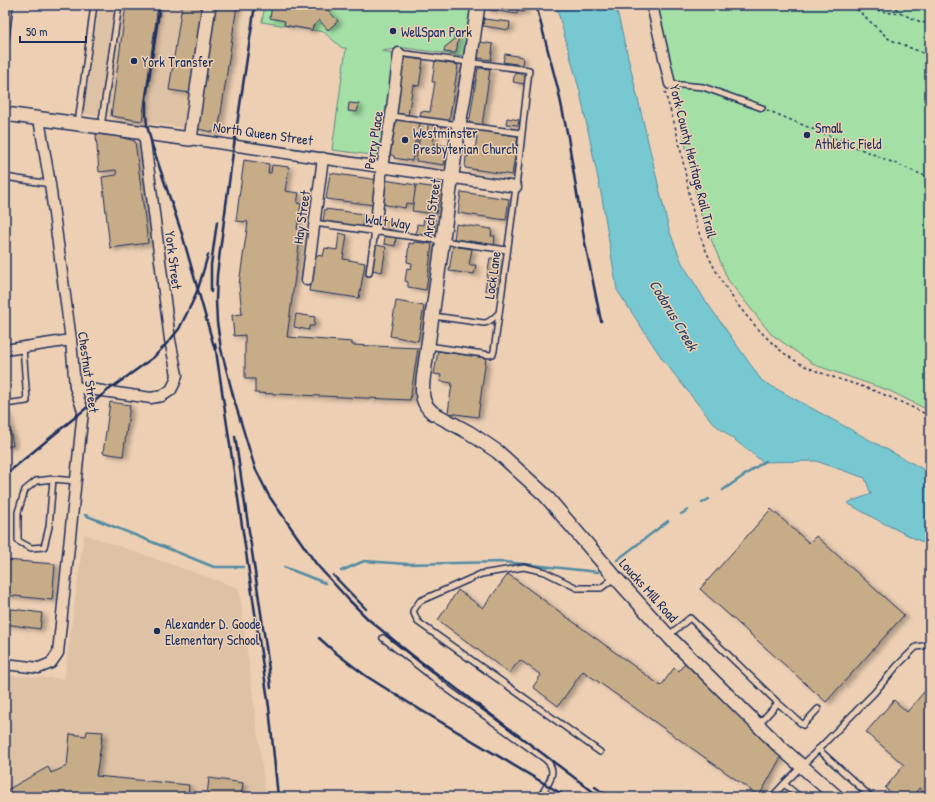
<svg xmlns="http://www.w3.org/2000/svg" width="935" height="802" font-family="'Patrick Hand',sans-serif">
<defs>
<filter id="shadow"><feDropShadow dx="4.5" dy="2.5" stdDeviation="2" flood-color="#0004"/></filter>
</defs>
<rect width="100%" height="100%" fill="#edd0b4"/>
<filter id="ink" filterUnits="userSpaceOnUse"><feTurbulence type="fractalNoise" baseFrequency=".025" numOctaves="2"/><feDisplacementMap in="SourceGraphic" scale="8" xChannelSelector="R" yChannelSelector="G"/><feConvolveMatrix kernelMatrix="1 2 1 2 8 2 1 2 1" color-interpolation-filters="sRGB"/></filter>
<g filter="url(#ink)">
<g fill="#dec2a6">
<polygon points="99,5 203,5 186,128 83,114"/>
<polygon points="84,534 239,588 266,797 5,797 5,675 64,679"/>
</g>
<g fill="#a4dfa5" stroke="#608782">
<polygon points="265,5 471,5 463,56 405,48 381,51 394,53 380,156 332,150 346,48 342,48 324,32 262,22"/>
<polygon points="656,5 930,5 930,411 890,391 815,365 771,334 728,280 699,210 668,61"/>
</g>
<polygon fill="#78c8d1" stroke="#538ba3" points="556,5 615,5 618,15 669,230 682,263 703,297 762,381 930,473 930,546 881,522 847,503 871,494 865,478 816,461 763,462 713,423 663,360 617,290 602,198 580,92"/>
<g fill="none" stroke-linecap="round" stroke-linejoin="round">
<g stroke="#538ba3" stroke-width="2.5">
<polyline points="723,490 765,461"/>
<polyline points="702,503 709,499"/>
<polyline points="681,514 688,510"/>
<polyline points="85,515 214,567 243,567"/>
<polyline points="617,560 668,521"/>
<polyline points="284,567 325,583"/>
<polyline points="341,571 364,561 407,564 504,562 598,572"/>
</g>
</g>
<g fill="#c7ac88" stroke="#1b2f5e" filter="url(#shadow)">
<polygon points="126,5 158,5 142,121 111,116"/>
<polygon points="182,5 203,5 191,93 169,90"/>
<polygon points="215,5 237,5 218,133 197,129"/>
<polygon points="272,5 323,5 338,21 328,30 319,20 313,26 312,30 284,25 285,21 270,18"/>
<polygon points="486,5 512,5 524,7 524,12 517,11 517,14 485,9"/>
<polygon points="484,19 510,22 509,30 483,26"/>
<polygon points="454,35 459,35 456,53 444,52 445,47 454,40"/>
<polygon points="480,42 493,44 491,60 478,58"/>
<polygon points="505,54 523,57 522,65 503,62"/>
<polygon points="402,57 423,60 419,86 413,85 408,115 393,113"/>
<polygon points="435,61 458,65 449,121 420,117 421,111 430,112 435,82 432,82"/>
<polygon points="478,68 490,69 482,126 469,124"/>
<polygon points="515,73 526,75 524,84 513,82"/>
<polygon points="349,103 359,104 357,112 348,111"/>
<polygon points="392,118 420,122 417,142 415,141 412,161 394,158 394,156 390,154 390,152"/>
<polygon points="507,118 519,120 518,125 506,124"/>
<polygon points="428,124 436,126 433,144 447,146 444,165 416,161 420,135 427,136"/>
<polygon points="442,125 449,126 448,134 441,133"/>
<polygon points="469,129 518,136 512,175 465,168 466,156 468,157 469,149 475,150 477,137 468,136"/>
<polygon points="96,134 116,136 135,141 148,243 110,248 102,177 117,175 116,170 99,172"/>
<polygon points="244,160 269,164 268,173 271,173 272,165 289,167 285,191 299,193 297,203 301,204 297,229 301,230 287,337 352,342 352,345 418,348 410,400 255,393 255,379 245,379 245,335 234,336 232,315 242,314 239,284 248,222 236,221"/>
<polygon points="330,173 378,180 374,205 326,199"/>
<polygon points="384,180 416,185 414,204 406,203 405,208 381,204"/>
<polygon points="416,185 438,188 440,190 436,214 412,211"/>
<polygon points="461,192 509,199 506,220 458,213"/>
<polygon points="325,209 364,214 362,227 323,221"/>
<polygon points="424,217 435,219 433,237 416,234 417,224 423,225"/>
<polygon points="379,220 392,221 390,230 377,229"/>
<polygon points="456,224 492,229 491,236 495,236 494,245 454,239"/>
<polygon points="339,233 347,235 343,259 365,263 359,298 309,291 314,255 323,256 325,248 337,250"/>
<polygon points="385,236 396,237 395,246 384,244"/>
<polygon points="414,242 432,244 426,290 408,287 408,282 405,281 407,268 411,269 412,263 407,262 409,243 413,244"/>
<polygon points="376,245 386,247 382,272 372,270"/>
<polygon points="453,246 472,249 469,265 476,265 474,274 449,271"/>
<polygon points="490,258 500,259 495,291 485,290"/>
<polygon points="396,301 424,306 418,341 390,336"/>
<polygon points="296,314 315,317 314,326 309,326 309,330 294,327"/>
<polygon points="438,351 486,358 478,417 448,413 452,383 440,381 441,375 434,374"/>
<polygon points="110,402 130,405 123,456 103,453"/>
<polygon points="7,411 13,445 5,448 5,412"/>
<polygon points="771,509 809,543 816,536 904,615 826,702 700,589"/>
<polygon points="5,560 55,564 52,600 5,595"/>
<polygon points="508,574 661,686 674,668 679,671 686,661 781,757 759,796 583,671 558,706 533,687 541,675 520,660 509,673 438,620 458,590 483,608"/>
<polygon points="5,608 42,613 40,629 5,624"/>
<polygon points="930,685 930,797 919,788 912,797 895,797 885,788 904,765 866,732 894,700 907,712"/>
<polygon points="87,731 103,732 96,776 189,785 188,794 207,796 209,778 243,783 241,797 10,797 7,790 48,767 51,773 67,766 70,734 86,736"/>
</g>
<g fill="none" stroke-linecap="round" stroke-linejoin="round">
<g stroke="#1b2f5e" stroke-width="8">
<g id="service">
<polyline points="5,47 10,5"/>
<polyline points="399,53 529,70 516,187 494,351 493,354 490,355 428,346"/>
<polyline points="670,84 703,87 762,108"/>
<polyline points="391,116 521,133"/>
<polyline points="78,123 94,5"/>
<polyline points="101,127 119,5"/>
<polyline points="5,177 50,184"/>
<polyline points="314,223 507,250"/>
<polyline points="369,273 375,231"/>
<path d="M 433,316 L 484,323 C 490,323 494,317 499,313"/>
<polyline points="5,404 27,401 23,347"/>
<polyline points="53,479 49,527 44,547 31,548 18,541 18,512 25,490 36,481 53,479 76,481"/>
<polyline points="669,635 690,618 778,703 758,725"/>
<path d="M 383,638 L 449,690 L 545,759 C 547,761 550,763 551,767 C 555,777 545,788 540,797"/>
<polyline points="778,703 803,725 818,709"/>
<polyline points="818,749 871,797"/>
<polyline points="600,752 508,686 418,622 413,611 420,601 481,574 524,567 545,572 577,588 601,588 614,578"/>
<polyline points="784,784 800,797"/>
<polyline points="772,797 784,784 874,693 897,666 916,647 930,645"/>
</g>
</g>
<g stroke="#1b2f5e" stroke-width="13">
<g id="minor">
<polyline points="652,5 670,84"/>
<polyline points="190,139 516,187"/>
<polyline points="375,231 382,167 391,116 399,53"/>
<polyline points="307,280 323,158"/>
<polyline points="5,350 71,340"/>
<polyline points="75,387 151,398 162,396 171,390 175,382 177,375 170,340 144,133"/>
<polyline points="5,664 39,668 51,663 58,653 83,411 75,387 71,340 50,184 39,119"/>
</g>
</g>
<g stroke="#1b2f5e" stroke-width="16">
<g id="tertiary">
<path d="M 478,5 L 470,62 L 459,125 L 423,380 C 422,394 421,403 433,413 L 470,433 L 498,452 L 545,495 L 615,577 L 671,639 L 780,747 L 837,797"/>
<polyline points="5,114 190,139 209,5"/>
</g>
</g>
<g stroke="#1b2f5e" stroke-width="1.5" stroke-dasharray="3 3" stroke-linecap="butt">
<polyline points="852,5 889,39 930,56"/>
<polyline points="866,5 876,10 891,13 902,14 921,22 930,24"/>
<polyline points="890,5 896,8 901,13"/>
<path d="M 665,92 C 668,104 673,117 676,130 C 683,157 687,185 693,212 C 703,253 724,290 751,321 C 766,338 782,354 801,364 C 824,376 848,381 872,390 C 892,397 911,407 930,416"/>
<polyline points="767,110 930,178"/>
</g>
<use href="#service" stroke="#edd0b4" stroke-width="5"/>
<use href="#minor" stroke="#edd0b4" stroke-width="10"/>
<use href="#tertiary" stroke="#edd0b4" stroke-width="13"/>
<g stroke="#1b2f5e" stroke-width="2.5">
<polyline points="160,5 146,99 146,115 147,125 152,145 182,234 215,350"/>
<polyline points="255,5 234,145 221,243 217,275 216,300 217,322 221,349 235,403 255,468 269,496 317,565 348,599 368,619 412,655 600,797"/>
<polyline points="536,5 558,89 568,137 584,238 601,321"/>
<polyline points="211,292 211,265 217,222"/>
<polyline points="215,344 269,707 278,797"/>
<polyline points="235,436 267,654 271,688"/>
<polyline points="5,475 107,391 154,357 170,340 179,329 192,303 198,289 208,255"/>
<polyline points="333,575 366,609"/>
<polyline points="319,638 336,653 366,676 409,703 567,797"/>
<polyline points="595,787 609,797"/>
</g>
</g>
</g>
<g fill="#1b2f5e" stroke="#edd0b4" stroke-width="1.5">
<circle cx="393" cy="31" r="4"/>
<circle cx="134" cy="61" r="4"/>
<circle cx="807" cy="135" r="4"/>
<circle cx="405" cy="140" r="4"/>
<circle cx="157" cy="631" r="4"/>
</g>
<g text-anchor="middle" dominant-baseline="central" stroke-width="3" stroke-linejoin="round" paint-order="stroke">
<g font-size="14" fill="#1b2f5e" stroke="#edd0b4" text-anchor="start">
<text x="401" y="31">WellSpan Park</text>
<text x="142" y="61">York Transfer</text>
<text x="815" y="127">Small<tspan x="815" dy="16">Athletic Field</tspan></text>
<text x="413" y="132">Westminster<tspan x="413" dy="16">Presbyterian Church</tspan></text>
<text x="165" y="623">Alexander D. Goode<tspan x="165" dy="16">Elementary School</tspan></text>
</g>
<g font-size="14" fill="#1b2f5e" stroke="#edd0b4">
<text transform="translate(263 133) rotate(8)">North Queen Street</text>
<text transform="translate(373 140) rotate(-81)">Perry Place</text>
<text transform="translate(694 161) rotate(76)">York County Heritage Rail Trail</text>
<text transform="translate(431 208) rotate(-82)">Arch Street</text>
<text transform="translate(301 217) rotate(-82)">Hay Street</text>
<text transform="translate(388 221) rotate(8)">Walt Way</text>
<text transform="translate(174 260) rotate(83)">York Street</text>
<text transform="translate(492 275) rotate(-82)">Lock Lane</text>
<text transform="translate(89 372) rotate(82)">Chestnut Street</text>
<text transform="translate(649 590) rotate(48)">Loucks Mill Road</text>
</g>
<g font-size="15" font-style="italic" fill="#243e6a" stroke="#edd0b4">
<text transform="translate(674 315) rotate(59)">Codorus Creek</text>
</g>
</g>
<rect width="935" height="802" fill="none" stroke="#edd0b4" stroke-width="20"/>
<rect x="10" y="10" width="915" height="782" fill="none" stroke="#1b2f5e" stroke-width="1.5" filter="url(#ink)"/>
<path d="M20 36v6h66v-6" fill="none" stroke="#1b2f5e" stroke-width="2"/>
<text x="26" y="36" font-size="12" fill="#1b2f5e" stroke="#edd0b4" stroke-width="3" paint-order="stroke">50 m</text>
</svg>
